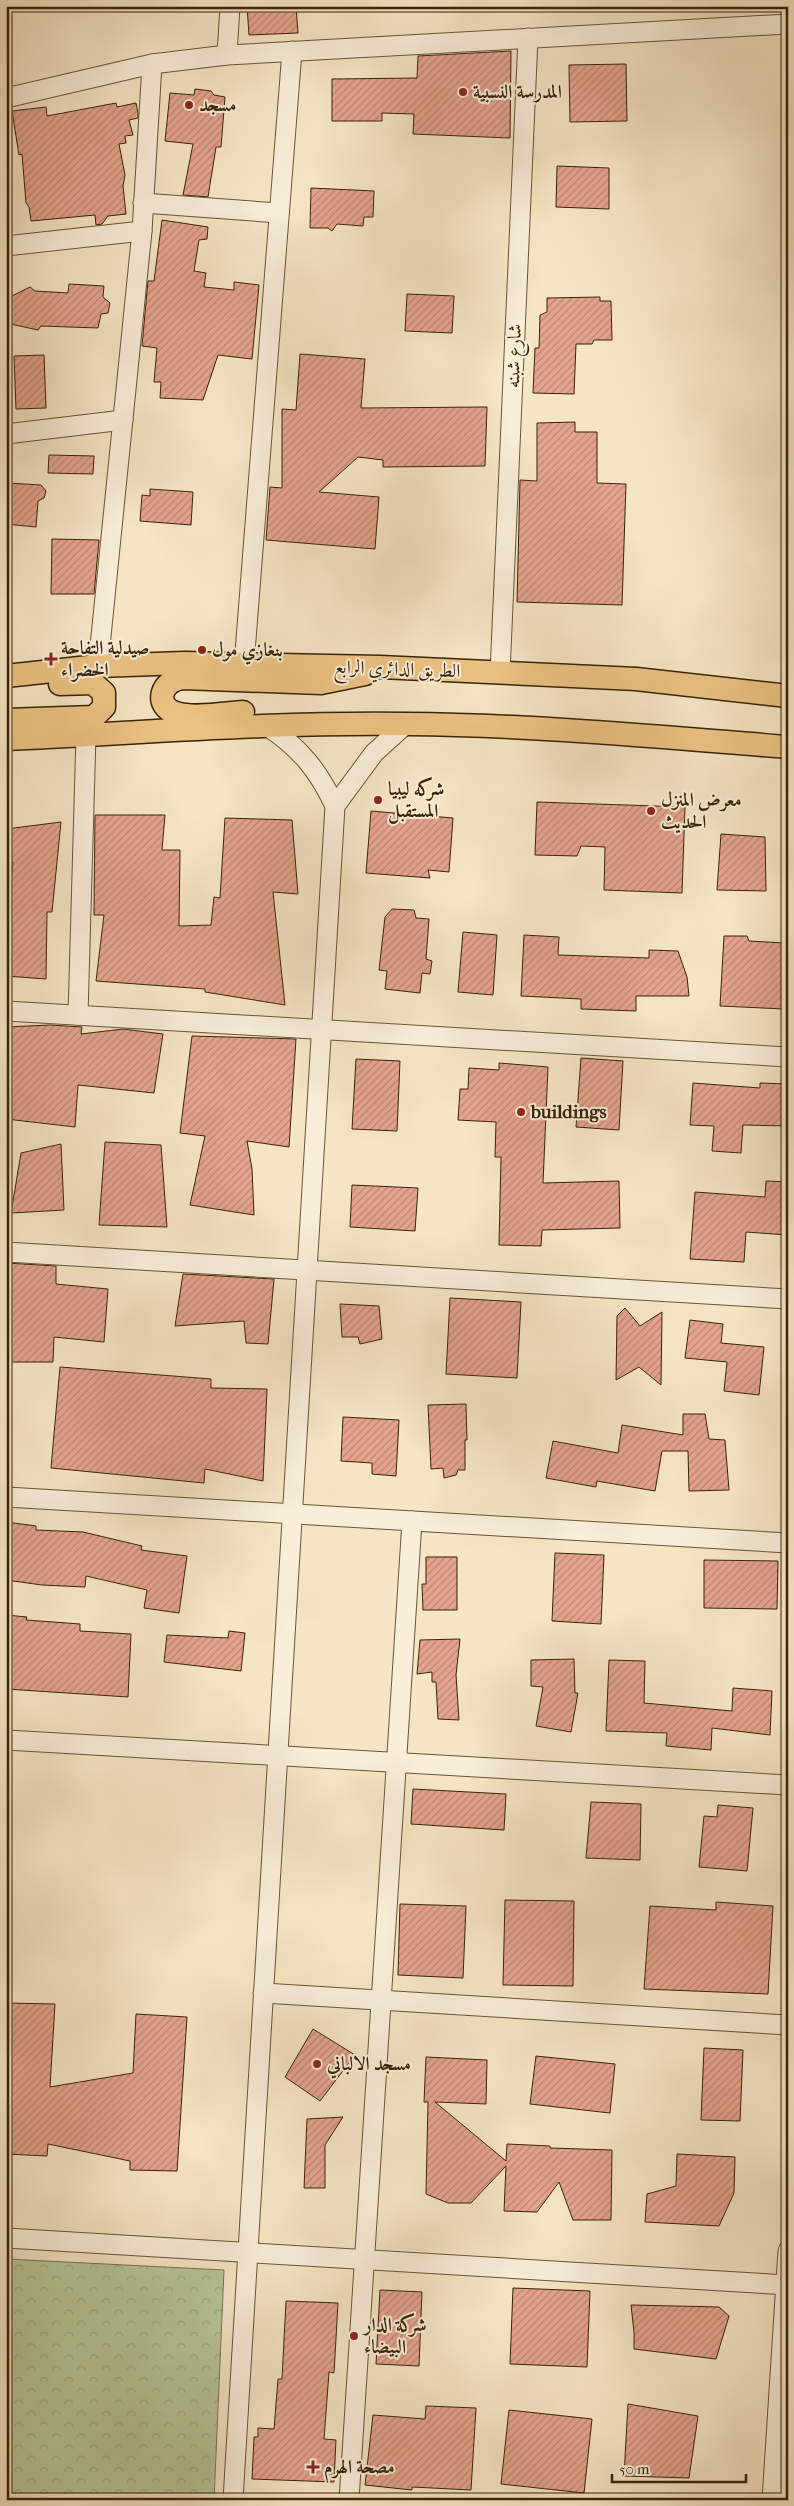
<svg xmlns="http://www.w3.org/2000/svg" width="794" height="2506" font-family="'IM FELL French Canon',Amiri,serif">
<defs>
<pattern id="park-crowns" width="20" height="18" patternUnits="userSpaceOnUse" patternTransform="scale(1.25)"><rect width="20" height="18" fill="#b7c698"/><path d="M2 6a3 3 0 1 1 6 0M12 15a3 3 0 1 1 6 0" fill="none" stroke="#9eaa82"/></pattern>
<pattern id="building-hatch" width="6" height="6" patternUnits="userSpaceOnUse" patternTransform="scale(1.25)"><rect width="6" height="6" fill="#e6a48e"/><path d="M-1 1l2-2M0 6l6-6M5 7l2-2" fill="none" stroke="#bb8572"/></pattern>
</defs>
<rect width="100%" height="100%" fill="#f6e5c5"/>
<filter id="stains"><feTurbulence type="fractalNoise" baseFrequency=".004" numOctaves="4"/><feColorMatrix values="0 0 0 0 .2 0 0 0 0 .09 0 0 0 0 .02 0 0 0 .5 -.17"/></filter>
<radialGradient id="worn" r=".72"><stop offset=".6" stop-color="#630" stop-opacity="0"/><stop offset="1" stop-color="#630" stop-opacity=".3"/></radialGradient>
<polygon fill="url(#park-crowns)" stroke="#78744f" points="6,2259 224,2270 214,2500 6,2500"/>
<g fill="url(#building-hatch)" stroke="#382306">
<polygon points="247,6 296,6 298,33 249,35"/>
<polygon points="511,51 510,138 413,134 414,114 382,113 382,121 332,121 332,79 417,78 418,56"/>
<polygon points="626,64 627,121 570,122 569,65"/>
<polygon points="195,89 211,91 214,95 225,97 221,147 216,147 208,197 183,195 193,144 165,141 170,93 194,95"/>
<polygon points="116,103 117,107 136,103 138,113 138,118 129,120 133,135 125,136 126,143 119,144 125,175 123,186 126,214 108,216 102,224 96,225 95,215 31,221 29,207 26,203 22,154 19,155 12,111 46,107 47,116"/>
<polygon points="557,166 609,168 609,209 556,207"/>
<polygon points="311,188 374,191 373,217 364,217 363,226 337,224 332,231 328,228 310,228"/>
<polygon points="162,220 208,227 207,239 199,240 194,271 206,273 204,287 234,290 234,282 259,285 252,359 218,355 203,400 160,398 161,382 154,382 157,348 142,346 148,281 154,281"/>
<polygon points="69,284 104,286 103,297 110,303 108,313 101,314 98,328 41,326 38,330 6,323 6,299 30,287 35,291 68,293"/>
<polygon points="407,294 454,296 452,333 405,331"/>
<polygon points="600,297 600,301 611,301 612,340 594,340 592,344 576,344 574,394 533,393 535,348 539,348 540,315 547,312 547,298"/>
<polygon points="300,354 365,359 361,408 487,407 485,466 383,467 383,460 358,457 319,492 379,497 375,549 266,540 270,487 282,488 282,409 296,410"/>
<polygon points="44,355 46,408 16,409 14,356"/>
<polygon points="575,422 575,432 597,432 597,483 626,484 622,605 517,602 520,480 537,481 537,423"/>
<polygon points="49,455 94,456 93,474 48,473"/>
<polygon points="8,483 41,485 46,491 44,498 38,501 36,527 6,524"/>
<polygon points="150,489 193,492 191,525 140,521 142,495 150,496"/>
<polygon points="52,539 99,540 94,594 51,594"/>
<polygon points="537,802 685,807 682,893 604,890 605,847 581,846 577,856 535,855"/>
<polygon points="371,811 453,818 449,872 428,870 430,878 366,873"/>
<polygon points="95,815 165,815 162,850 180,850 179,926 211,925 214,897 220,898 225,818 292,820 298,894 273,892 285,1005 205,992 205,989 96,981 104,915 94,915"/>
<polygon points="61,822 52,912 47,912 46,979 6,976 6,932 13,862 6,861 6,829"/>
<polygon points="721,834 765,837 766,891 717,890"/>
<polygon points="392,909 414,910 416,918 429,919 426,959 432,961 430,974 422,973 420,993 385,989 387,971 379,970 385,917"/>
<polygon points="463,932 497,935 493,995 458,992"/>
<polygon points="524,935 559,937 558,955 649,958 649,950 678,951 687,977 689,996 636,996 636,1011 581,1009 581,999 521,996"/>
<polygon points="724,936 747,936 749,941 784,943 783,948 788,948 784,1009 720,1006"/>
<polygon points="50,1025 82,1027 81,1034 123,1029 163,1034 154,1093 78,1085 75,1127 6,1119 6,1027"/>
<polygon points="192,1036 296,1039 289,1147 247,1141 252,1169 254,1215 190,1205 205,1136 180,1133"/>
<polygon points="581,1058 623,1061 619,1130 576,1127"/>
<polygon points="356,1059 400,1061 397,1131 352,1129"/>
<polygon points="499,1063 548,1067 543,1183 619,1181 620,1228 542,1230 541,1246 499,1245 501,1157 495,1157 496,1122 458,1120 460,1089 468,1089 469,1068 499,1070"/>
<polygon points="693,1083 760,1088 760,1083 788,1084 788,1126 743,1125 741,1153 712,1151 714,1126 690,1125"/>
<polygon points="105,1142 161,1145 167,1227 99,1225"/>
<polygon points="61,1144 64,1210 11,1213 21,1153"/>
<polygon points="766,1181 788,1182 788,1235 746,1232 744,1262 690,1259 695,1192 765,1197"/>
<polygon points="352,1185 418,1188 415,1231 350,1227"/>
<polygon points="6,1263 56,1266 56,1284 108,1289 104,1342 54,1337 53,1362 6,1362"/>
<polygon points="183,1274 274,1279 268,1344 246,1343 244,1321 175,1326"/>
<polygon points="450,1298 521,1302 517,1378 446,1374"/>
<polygon points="340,1304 379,1306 382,1339 360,1344 358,1337 342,1337"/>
<polygon points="625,1308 640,1326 662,1312 661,1385 639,1367 616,1380 617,1316"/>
<polygon points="690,1320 723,1324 721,1343 764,1347 759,1395 724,1391 727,1362 685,1358"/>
<polygon points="60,1367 211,1379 211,1388 267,1389 263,1481 205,1469 204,1483 51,1468"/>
<polygon points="466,1404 467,1440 465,1440 465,1470 458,1470 456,1475 444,1478 443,1468 431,1469 428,1405"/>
<polygon points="683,1414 705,1414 709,1439 725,1440 729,1490 689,1491 688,1451 662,1451 655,1491 597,1481 596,1487 546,1478 553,1441 618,1453 622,1425 683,1435"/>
<polygon points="343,1417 399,1420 396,1476 372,1474 372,1463 341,1461"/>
<polygon points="6,1522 36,1526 36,1530 83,1532 142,1546 141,1550 187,1556 179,1613 144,1608 147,1590 86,1576 85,1587 42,1585 6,1580"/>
<polygon points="555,1553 604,1555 601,1624 552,1621"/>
<polygon points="426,1557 457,1557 457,1610 423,1610 422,1584 426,1584"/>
<polygon points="704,1560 778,1561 777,1609 704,1608"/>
<polygon points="6,1615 27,1617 26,1620 80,1624 80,1631 131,1634 128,1697 6,1689"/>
<polygon points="229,1631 245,1633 241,1671 164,1662 167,1635 228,1638"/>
<polygon points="460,1639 456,1675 459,1720 438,1719 436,1682 432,1682 432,1672 417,1674 420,1640"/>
<polygon points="574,1659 575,1693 578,1693 571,1732 536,1726 543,1687 531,1686 531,1660"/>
<polygon points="609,1660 645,1661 644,1703 732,1711 733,1688 772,1691 770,1735 712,1728 711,1750 666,1746 667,1733 606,1731"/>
<polygon points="413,1789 506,1794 504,1830 411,1824"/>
<polygon points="591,1802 641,1804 640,1860 586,1858"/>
<polygon points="718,1805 753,1808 747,1871 699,1867 704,1816 717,1817"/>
<polygon points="505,1900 574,1901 573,1986 503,1985"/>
<polygon points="716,1902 773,1906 768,1994 644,1989 650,1906 716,1910"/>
<polygon points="400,1904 466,1906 463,1978 398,1975"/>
<polygon points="6,2003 55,2004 50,2087 133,2073 136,2014 187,2017 177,2171 130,2170 130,2161 48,2144 47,2156 6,2154"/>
<polygon points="313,2029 355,2055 320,2101 285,2077"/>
<polygon points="704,2048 743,2050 740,2121 701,2120"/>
<polygon points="536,2056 615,2064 610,2113 530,2104"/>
<polygon points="426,2057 487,2060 486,2104 435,2102 506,2161 507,2144 550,2146 550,2148 612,2150 611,2220 573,2220 559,2182 537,2212 504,2211 506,2166 471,2203 448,2203 426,2194 428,2102 424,2102"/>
<polygon points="343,2117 325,2145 325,2188 304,2188 307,2119"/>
<polygon points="677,2154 735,2157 734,2193 719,2226 645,2222 647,2194 676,2186"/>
<polygon points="513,2288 590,2291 587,2367 510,2364"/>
<polygon points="380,2290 422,2292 419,2366 376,2364"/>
<polygon points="286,2301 338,2303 334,2373 329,2372 324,2439 336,2440 334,2482 252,2479 254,2437 258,2437 258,2428 274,2429 278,2379 282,2379"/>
<polygon points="631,2305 719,2307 729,2316 716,2359 634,2349 634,2332"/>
<polygon points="628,2404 698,2416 689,2478 624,2476"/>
<polygon points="426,2406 476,2408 471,2490 412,2487 412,2490 365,2485 373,2415 425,2419"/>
<polygon points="509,2410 592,2419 584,2493 501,2484"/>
</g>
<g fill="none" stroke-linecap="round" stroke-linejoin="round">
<g stroke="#685436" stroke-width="21">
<g id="minor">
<polyline points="227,55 230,6"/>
<polyline points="6,98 152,64 227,55 788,24"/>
<polyline points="143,203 279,213"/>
<polyline points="6,246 142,231"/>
<polyline points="6,434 123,420"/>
<polyline points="244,665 292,51"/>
<polyline points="98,666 142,231 152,64"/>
<polyline points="500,673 528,38"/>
<path d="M 267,726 C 300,748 318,770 335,806"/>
<polyline points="6,1011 788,1057"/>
<polyline points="78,1015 86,735"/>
<polyline points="6,1252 788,1299"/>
<polyline points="6,1497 788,1543"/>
<polyline points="6,1740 788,1785"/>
<polyline points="263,1993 788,2025"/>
<polyline points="6,2238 788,2285"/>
<polyline points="233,2500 335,806 374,753 406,724"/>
<polyline points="349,2500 412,1521"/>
<polyline points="772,2500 788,2251"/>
</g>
</g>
<g stroke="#382306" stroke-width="25">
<g id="major">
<polyline points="6,676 98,666 184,663 380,667 636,679 788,696"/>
<path d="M 243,712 C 225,713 194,719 176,713 C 153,706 161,680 183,678 L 321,683 L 365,674"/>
<polyline points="6,720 94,717 104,707 104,693 93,683 60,684"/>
<path d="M 6,739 C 140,733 273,722 407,724 C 534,725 661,737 788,747"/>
</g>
</g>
<use href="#minor" stroke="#f9eed9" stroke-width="19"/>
<use href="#major" stroke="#ebc282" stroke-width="22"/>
</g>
<g fill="#8f2418" stroke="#f9eed9" stroke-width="2">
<circle cx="463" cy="92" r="5"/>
<circle cx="189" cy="105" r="5"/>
<circle cx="202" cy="650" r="5"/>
<path d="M48.5 651.5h5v5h5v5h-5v5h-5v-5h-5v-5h5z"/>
<circle cx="378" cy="800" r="5"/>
<circle cx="651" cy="811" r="5"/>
<circle cx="521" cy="1112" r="5"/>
<circle cx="317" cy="2064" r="5"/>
<circle cx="354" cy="2336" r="5"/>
<path d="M310.5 2459.5h5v5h5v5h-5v5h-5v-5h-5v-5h5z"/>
</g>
<g text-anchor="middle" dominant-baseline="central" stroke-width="4" stroke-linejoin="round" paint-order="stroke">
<g font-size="19" font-weight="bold" fill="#382306" stroke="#f9eed9" text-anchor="start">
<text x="473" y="92">المدرسة النسبية</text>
<text x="199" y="105">مسجد</text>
<text x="61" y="648">صيدلية التفاحة<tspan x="61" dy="22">الخضراء</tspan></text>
<text x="212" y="650">بنغازي مول</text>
<text x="388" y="789">شركه ليبيا<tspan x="388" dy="22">المستقبل</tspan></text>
<text x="661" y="800">معرض المنزل<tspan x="661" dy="22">الحديث</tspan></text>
<text x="531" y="1112">buildings</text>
<text x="327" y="2064">مسجد الالباني</text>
<text x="364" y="2325">شركة الدار<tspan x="364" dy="22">البيضاء</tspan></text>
<text x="324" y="2467">مصحة الهرم</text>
</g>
<g font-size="19" fill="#382306" stroke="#f9eed9">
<text transform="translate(514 356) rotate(-88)">شارع شبنه</text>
<text transform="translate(397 669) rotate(2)">الطريق الدائري الرابع</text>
</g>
</g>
<rect width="794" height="2506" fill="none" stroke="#f6e5c5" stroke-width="25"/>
<rect x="8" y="8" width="779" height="2491" fill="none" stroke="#382306" stroke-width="2.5"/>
<rect x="12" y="12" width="769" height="2481" fill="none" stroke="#382306"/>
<path d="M612 2474v8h134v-8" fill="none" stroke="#382306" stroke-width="2.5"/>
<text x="619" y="2474" font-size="15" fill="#382306" stroke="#f9eed9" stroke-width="4" paint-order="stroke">50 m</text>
<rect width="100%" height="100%" filter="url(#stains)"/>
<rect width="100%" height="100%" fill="url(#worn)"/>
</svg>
